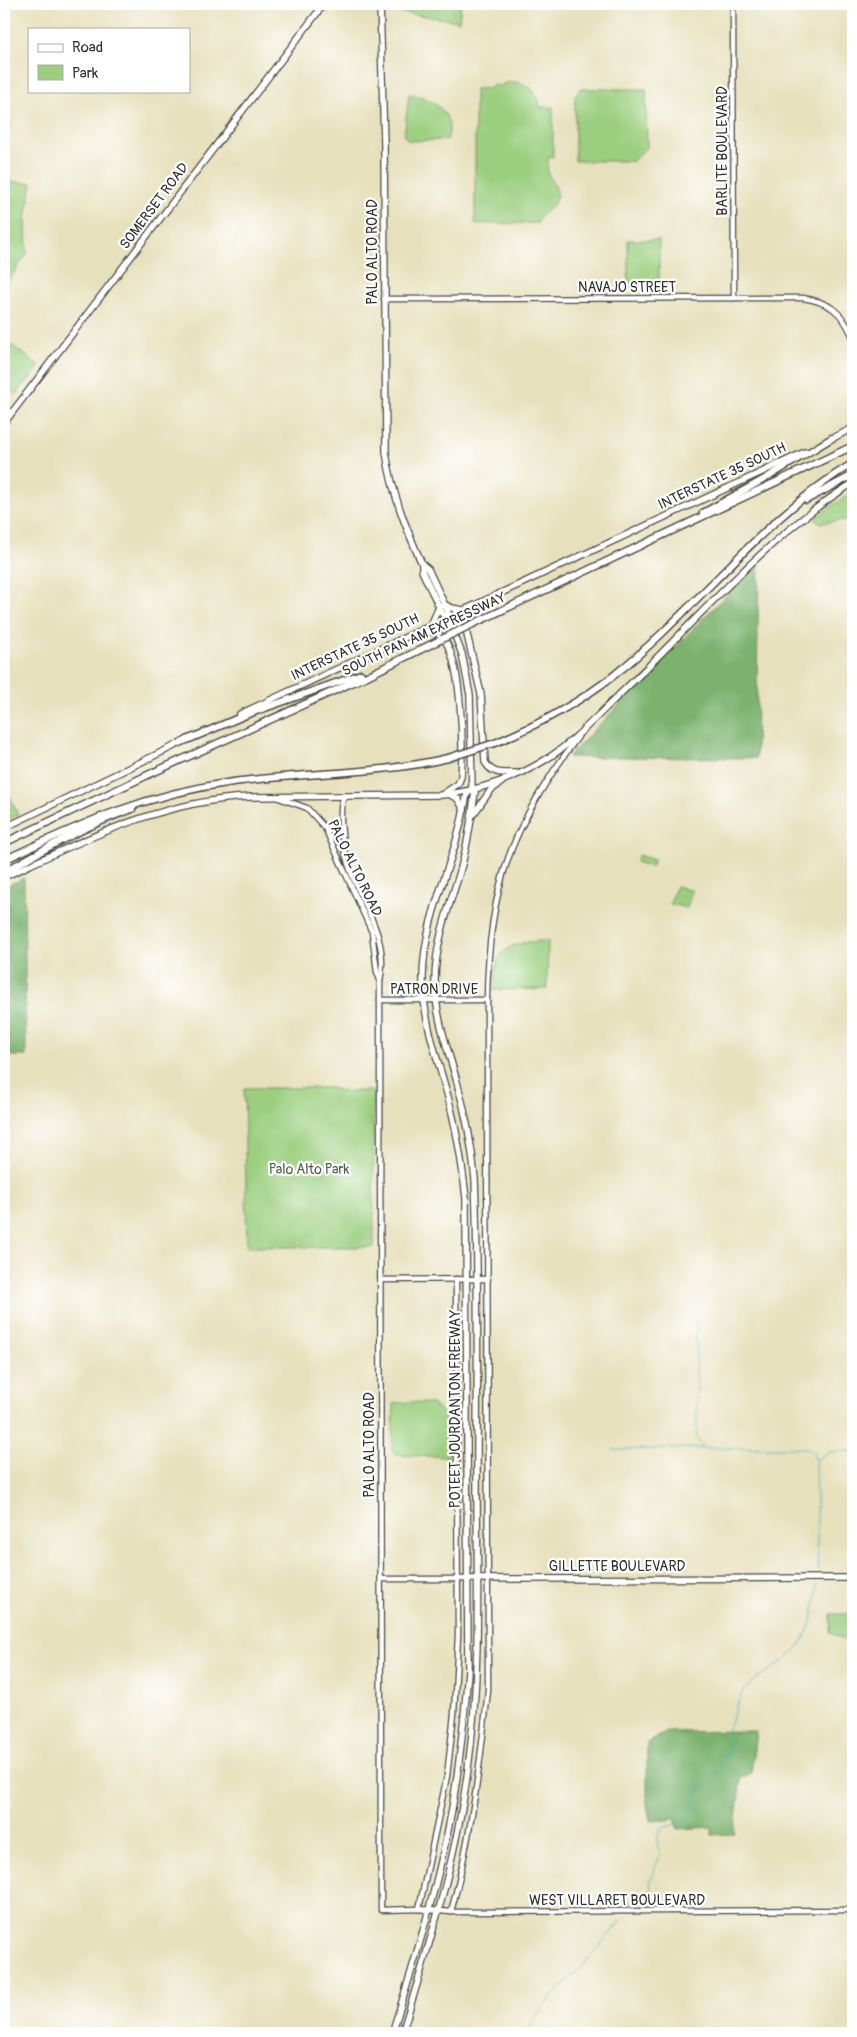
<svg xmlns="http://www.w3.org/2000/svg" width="857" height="2037" font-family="Pangolin,sans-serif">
<rect width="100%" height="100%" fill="#fff"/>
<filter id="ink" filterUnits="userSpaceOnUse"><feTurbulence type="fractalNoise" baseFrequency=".02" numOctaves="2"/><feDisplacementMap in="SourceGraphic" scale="10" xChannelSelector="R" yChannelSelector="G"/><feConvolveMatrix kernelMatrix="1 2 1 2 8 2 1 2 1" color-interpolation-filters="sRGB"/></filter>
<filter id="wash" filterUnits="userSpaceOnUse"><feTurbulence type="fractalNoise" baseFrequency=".0096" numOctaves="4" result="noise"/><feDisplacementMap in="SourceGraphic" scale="20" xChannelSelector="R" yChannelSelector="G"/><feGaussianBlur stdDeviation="1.12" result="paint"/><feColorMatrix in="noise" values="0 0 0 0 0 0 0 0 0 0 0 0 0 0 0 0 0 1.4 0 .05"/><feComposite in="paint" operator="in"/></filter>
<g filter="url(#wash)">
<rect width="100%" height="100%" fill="#e7e0bc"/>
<g fill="#9bcf7f" stroke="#637d55">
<polygon points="399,4 461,4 459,21 398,12"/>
<path d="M 509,82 C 526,81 538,90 540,107 L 553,107 L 553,157 L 548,157 C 548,162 547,169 548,173 C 551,182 562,190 555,202 C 551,210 539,213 538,223 L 475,224 L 475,89 L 490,88 L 493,85 L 499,86 Z"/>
<polygon points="580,89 646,89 647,147 633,161 575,161 575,97"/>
<path d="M 409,94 C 432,96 457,115 447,140 L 409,141 L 404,136 Z"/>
<polygon points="4,181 32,183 26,219 27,254 4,287"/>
<rect x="628" y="240" width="31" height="46"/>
<polygon points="4,336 5,340 40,366 16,395 4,386"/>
<polygon points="853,492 853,522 851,519 821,523 814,518"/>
<polygon points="4,783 18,815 4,822"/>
<polygon points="638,855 654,860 651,867 636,862"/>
<polygon points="676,886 692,891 687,908 670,904"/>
<path d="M 548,941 L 547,989 L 494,990 C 495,982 494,971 497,963 C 504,942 529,941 548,941 Z"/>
<polygon points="244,1088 331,1088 344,1091 373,1091 374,1247 247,1247"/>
<polygon points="414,1402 432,1404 445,1415 448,1433 448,1457 398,1455 394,1453 392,1448 394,1403"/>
<polygon points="831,1614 853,1614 853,1646 850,1646 843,1639 830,1632"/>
</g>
<g fill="#7cb26e" stroke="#546e4c">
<polygon points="759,561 756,758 568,757"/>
<polygon points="24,878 26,1056 4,1056 4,887"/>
<polygon points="756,1731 751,1774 741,1777 734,1834 712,1835 712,1827 677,1829 676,1819 650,1821 647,1803 647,1743 667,1732"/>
</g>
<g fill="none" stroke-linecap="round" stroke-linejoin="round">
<g stroke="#41b1b9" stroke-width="1">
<polyline points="696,1322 697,1439 704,1448 807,1448 813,1452 815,1460 818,1569"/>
<polyline points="613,1450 702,1448"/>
<polyline points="816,1460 829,1452 853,1451"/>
<path d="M 629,1904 L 631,1901 L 644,1900 L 651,1887 L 650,1881 L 661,1853 C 655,1844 657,1839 661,1828 L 684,1822 L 703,1785 L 713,1779 L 715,1773 L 730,1752 C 725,1734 726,1733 733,1716 C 736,1708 739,1698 743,1692 C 756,1674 784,1666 799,1646 C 812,1629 816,1605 817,1584"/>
<polyline points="527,2033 533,2020 553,1995 579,1970 621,1921"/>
</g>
</g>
</g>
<g filter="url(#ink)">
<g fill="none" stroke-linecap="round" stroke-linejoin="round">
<g stroke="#474641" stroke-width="7">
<g id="minor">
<polyline points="733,4 734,298"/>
<path d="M 384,299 L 803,298 C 830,302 842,312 853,337"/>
<path d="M 348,796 L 343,799 C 340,806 341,815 341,822 C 342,840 345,858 352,875 C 366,909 389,942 380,981 L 381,1910 L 419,1909 L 451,1912 L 853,1910"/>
<polyline points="279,798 307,808 325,828 372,932 377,972 380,980"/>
<polyline points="380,1000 487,1000"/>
<polyline points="381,1280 488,1279"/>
<polyline points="381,1579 467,1579"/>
<polyline points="419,1909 447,1776 454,1714 458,1635 456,1279"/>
<path d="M 451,1912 C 471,1838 480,1766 488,1690 L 487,1000 C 488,888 511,825 578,737"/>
</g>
</g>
<g stroke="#474641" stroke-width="8">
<g id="major">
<path d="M 380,4 L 384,144 L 386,452 C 392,493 405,526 422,564 L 428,569 L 448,612 L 448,618 L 462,654 L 470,695 L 472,789 L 475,792 C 471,820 467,850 458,878 C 447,912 435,945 435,981 C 435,1016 448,1049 457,1082 C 466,1114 472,1146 475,1179 C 479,1279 477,1379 477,1478 C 477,1575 481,1672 468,1769 C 456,1860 429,1946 402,2033"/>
<polyline points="4,423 324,4"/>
<polyline points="829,440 853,428"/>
<polyline points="422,564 422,571 443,615 448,618"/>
<polyline points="443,604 452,608 463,610"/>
<path d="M 471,608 L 465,626 L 481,694 L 485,762 C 492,775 503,773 516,773"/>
<polyline points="431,625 439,607"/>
<path d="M 419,632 C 426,632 435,630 441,636 C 463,656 463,748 461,777 L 458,784 L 443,794"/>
<polyline points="240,714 805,452"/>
<polyline points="449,794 458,799 464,810"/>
<polyline points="473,815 490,791 503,781"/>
<polyline points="4,828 191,738"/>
<path d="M 4,877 C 83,840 162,800 251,797 L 442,795 C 476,791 515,779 545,760 C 573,743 597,716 621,693 C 698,620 763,539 853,483"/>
<polyline points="467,1579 853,1578"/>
<path d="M 392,2033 C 414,1965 435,1895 449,1825 C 459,1774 464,1722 468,1670 L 466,1198 C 462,1163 457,1130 448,1097 C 438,1060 423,1020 423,982 C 422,934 441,890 455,845 C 460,828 464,811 467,794 L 472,789"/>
</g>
</g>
<g stroke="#474641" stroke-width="9">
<g id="highway">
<polyline points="806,500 853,475"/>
<polyline points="703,513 768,477 832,438"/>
<polyline points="475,623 853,446"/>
<polyline points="187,740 248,714 361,674"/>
<path d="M 495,743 C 538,725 577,704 613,676 C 698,609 759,520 853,463"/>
<polyline points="4,843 152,773 367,676 442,639"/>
<path d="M 4,860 C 82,823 146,794 233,782 C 305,772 377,775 448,758"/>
<path d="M 4,872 C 46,848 87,825 132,809"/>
</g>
</g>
<use href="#minor" stroke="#fff" stroke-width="4.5"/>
<use href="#major" stroke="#fff" stroke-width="5.5"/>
<use href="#highway" stroke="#fff" stroke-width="6"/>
<g stroke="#474641" stroke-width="9" stroke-linecap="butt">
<g id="highway-bridge">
<polyline points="442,639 475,623"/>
<polyline points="448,758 495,743"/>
</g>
</g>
<use href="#highway-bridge" stroke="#fff" stroke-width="6"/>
</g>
</g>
<g text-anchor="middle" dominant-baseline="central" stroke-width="4.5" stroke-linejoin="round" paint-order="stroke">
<g font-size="14" fill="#2b2b2b" stroke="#fff">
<text transform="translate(722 151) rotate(-90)">BARLITE BOULEVARD</text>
<text transform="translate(154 206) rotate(-53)">SOMERSET ROAD</text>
<text transform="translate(372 252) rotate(-90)">PALO ALTO ROAD</text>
<text x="627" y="287">NAVAJO STREET</text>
<text transform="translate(722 476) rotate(-25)">INTERSTATE 35 SOUTH</text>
<text transform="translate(424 634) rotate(-25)">SOUTH PAN AM EXPRESSWAY</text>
<text transform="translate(355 647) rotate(-25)">INTERSTATE 35 SOUTH</text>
<text transform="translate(355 868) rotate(64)">PALO ALTO ROAD</text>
<text x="434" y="989">PATRON DRIVE</text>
<text transform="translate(455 1409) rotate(-90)">POTEET JOURDANTON FREEWAY</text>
<text transform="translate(369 1445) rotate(-90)">PALO ALTO ROAD</text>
<text x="617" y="1566">GILLETTE BOULEVARD</text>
<text x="617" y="1900">WEST VILLARET BOULEVARD</text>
</g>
<g font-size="14" fill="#4d5c44" stroke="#fff">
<text x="309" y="1169">Palo Alto Park</text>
</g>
</g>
<rect width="857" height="2037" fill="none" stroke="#fff" stroke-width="20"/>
<rect x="28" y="28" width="162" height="65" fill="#ffffff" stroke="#aaaaaa"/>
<rect x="38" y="44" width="25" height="8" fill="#ffffff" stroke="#aaaaaa"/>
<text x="72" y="52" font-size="15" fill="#2b2b2b">Road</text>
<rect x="38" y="65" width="25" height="15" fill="#9bcf7f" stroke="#aaaaaa"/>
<text x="72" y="78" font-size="15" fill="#2b2b2b">Park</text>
</svg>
